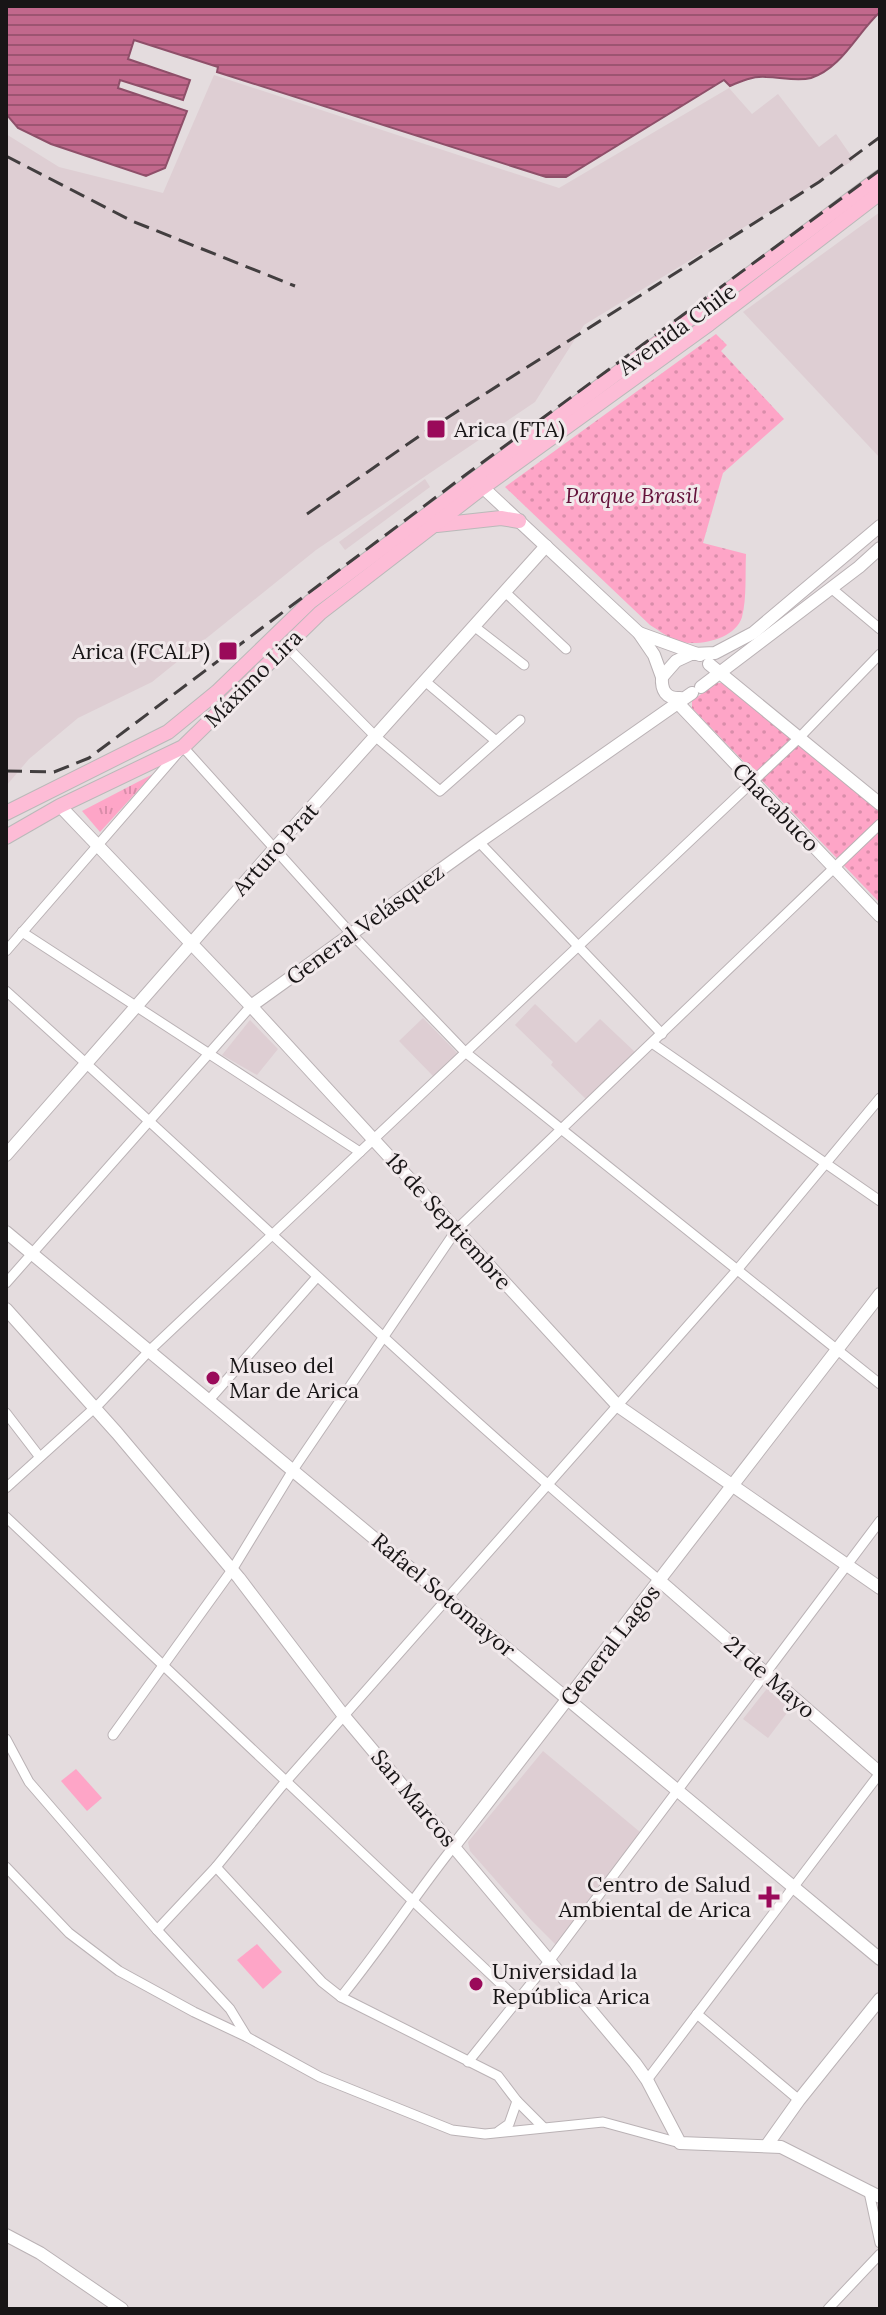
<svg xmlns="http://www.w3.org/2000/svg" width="886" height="2315" font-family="Lora,serif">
<defs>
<pattern id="grass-tufts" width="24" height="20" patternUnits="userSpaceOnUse" patternTransform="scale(2)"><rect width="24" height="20" fill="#fea5c7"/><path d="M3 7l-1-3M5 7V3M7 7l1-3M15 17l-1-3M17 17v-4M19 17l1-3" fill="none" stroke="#d98daa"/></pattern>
<pattern id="park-dots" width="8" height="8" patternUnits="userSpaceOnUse" patternTransform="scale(2)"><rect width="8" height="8" fill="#fea5c7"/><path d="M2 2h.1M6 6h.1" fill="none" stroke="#d98daa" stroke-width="1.8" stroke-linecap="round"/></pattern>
<pattern id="water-rules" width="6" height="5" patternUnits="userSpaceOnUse" patternTransform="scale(2)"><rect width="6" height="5" fill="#c1688c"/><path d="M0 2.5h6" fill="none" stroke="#9c5471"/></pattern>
</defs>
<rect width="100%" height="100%" fill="#e4dcde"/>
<g fill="#deced3">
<polygon points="214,75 559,188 729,88 752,114 778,94 819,147 836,134 854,160 584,325 535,402 316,550 152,682 78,718 29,759 6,786 6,134 59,167 163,193"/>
<polygon points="880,212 880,458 743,312"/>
<polygon points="425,479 430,487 345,550 339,542"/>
<polygon points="535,1004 576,1043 600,1019 636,1053 588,1101 551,1065 553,1062 515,1025"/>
<polygon points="423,1018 458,1054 434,1077 399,1041"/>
<polygon points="250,1020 278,1049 257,1075 222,1055"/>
<polygon points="769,1686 793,1705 768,1738 743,1719"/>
<polygon points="543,1751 640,1832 556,1945 532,1921 470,1851 468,1842"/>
</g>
<polygon fill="url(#grass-tufts)" points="153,774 100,832 82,811"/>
<g fill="url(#park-dots)">
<path d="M 716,334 L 727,345 L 721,351 L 784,419 L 723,473 L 703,543 L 746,554 C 745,573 747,598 742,617 C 735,640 697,647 677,641 C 668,637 658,630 650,625 L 505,487 Z"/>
<polygon points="716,683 722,683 880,812 880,903 692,708 692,701"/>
</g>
<g fill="#fea5c7">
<polygon points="76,1769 102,1798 87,1811 61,1781"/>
<polygon points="257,1944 282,1972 263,1989 237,1960"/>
</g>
<path fill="url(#water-rules)" stroke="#8e4f69" stroke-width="2" d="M 6,6 L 880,6 L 880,12 C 857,33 842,68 811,78 C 797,82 781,77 766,77 C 753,76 741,81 730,86 L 724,80 L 566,177 L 546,177 L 217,72 L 218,67 L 134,40 L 128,59 L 190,80 L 183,100 L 120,80 L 118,88 L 187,111 L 165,168 L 146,176 L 51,144 L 18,128 L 6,114 Z"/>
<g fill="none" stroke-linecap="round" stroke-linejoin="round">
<g stroke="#bab2b5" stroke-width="11">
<g id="street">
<polyline points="831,588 880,629"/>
<polyline points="505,592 566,649"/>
<polyline points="475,627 524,665"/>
<polyline points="285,645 376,737 440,791 520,720"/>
<polyline points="426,682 496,741"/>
<polyline points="479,842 662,1034"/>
<polyline points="22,932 360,1152"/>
<polyline points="6,951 183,747 346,928 465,1052 880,1384"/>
<path d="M 6,991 C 225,1187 435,1392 660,1581"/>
<polyline points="652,1043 880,1201"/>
<polyline points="6,1283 251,1006"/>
<polyline points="209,1400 317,1277"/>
<polyline points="6,1413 39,1456"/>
<polyline points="6,1488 100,1403 149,1351 799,738 880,654"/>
<polyline points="6,1517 518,2000"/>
<polyline points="113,1735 232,1570 293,1470 457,1229 880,824"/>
<polyline points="6,1739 29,1782 157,1930 230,2009 247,2037"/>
<polyline points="6,1867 69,1933 119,1971 194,2012 247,2037 320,2077 452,2130 485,2134 603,2122 680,2143"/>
<polyline points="216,1867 322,1982 341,1997 498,2076 517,2101 543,2127"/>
<polyline points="157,1930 216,1867 281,1787 737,1270 880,1098"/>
<path d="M 341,1997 C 381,1948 415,1895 454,1846"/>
<polyline points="697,2014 799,2100"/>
<polyline points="468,2062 550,1960 880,1521"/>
<polyline points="647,2080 880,1773"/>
<polyline points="499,2131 509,2124 517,2101"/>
<polyline points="869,2192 880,2243"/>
<polyline points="828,2309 880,2254"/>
</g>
</g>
<g stroke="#bab2b5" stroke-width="14">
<g id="secondary">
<polyline points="476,481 639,633 654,655 662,677"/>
<polyline points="639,633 700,655"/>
<polyline points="693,654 715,653 753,633 880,526"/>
<polyline points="709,664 880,804"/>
<polyline points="701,687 859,567 880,548"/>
<path d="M 680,698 C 666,699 661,690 662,677 L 676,661 L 691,654"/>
<polyline points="675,700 880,916"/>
<polyline points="60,806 251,1006 618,1406 880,1588"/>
<polyline points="251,1006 479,842 692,693"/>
<polyline points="6,1155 274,849 546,546"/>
<polyline points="6,1232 880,1959"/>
<polyline points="6,1309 117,1433 239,1578 344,1716 635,2063 647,2080 680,2143 781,2147 880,2197"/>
<polyline points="660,1581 880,1773"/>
<polyline points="454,1846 880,1294"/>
<polyline points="767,2145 799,2100 880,1999"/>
<polyline points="6,2235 40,2253 122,2309"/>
</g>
</g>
<g stroke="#bab9b9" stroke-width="16">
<g id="primary">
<polyline points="437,525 501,518 519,521"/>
<polyline points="6,813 168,732 217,692 310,602 880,177"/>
<polyline points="6,837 60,806 183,747 320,613 482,488 709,324 880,193"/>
</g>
</g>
<use href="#street" stroke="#fff" stroke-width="9"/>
<use href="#secondary" stroke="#fff" stroke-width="12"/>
<use href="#primary" stroke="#fdbcd6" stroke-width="14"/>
<g stroke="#423e3f" stroke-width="3" stroke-dasharray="16 8" stroke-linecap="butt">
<polyline points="6,156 132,221 295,286"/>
<polyline points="307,514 428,430 819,182 880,137"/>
<polyline points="6,771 54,772 89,758 468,473 880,170"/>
</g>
</g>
<g fill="#9a0a5a" stroke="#f1e9eb" stroke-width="3">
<rect x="426" y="419" width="20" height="20" rx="4"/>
<rect x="218" y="641" width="20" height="20" rx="4"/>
<circle cx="213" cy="1378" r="8"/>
<path d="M765 1885h8v8h8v8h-8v8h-8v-8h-8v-8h8z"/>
<circle cx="476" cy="1984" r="8"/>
</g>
<g text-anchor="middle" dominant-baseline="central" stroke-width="6" stroke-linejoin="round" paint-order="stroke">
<g font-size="22" fill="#181516" stroke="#f1e9eb">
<text transform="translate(677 329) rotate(-36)">Avenida Chile</text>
<text transform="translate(253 678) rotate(-45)">Máximo Lira</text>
<text transform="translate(776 807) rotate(46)">Chacabuco</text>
<text transform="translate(275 849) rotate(-48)">Arturo Prat</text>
<text transform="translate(365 924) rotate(-36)">General Velásquez</text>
<text transform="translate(449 1221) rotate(48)">18 de Septiembre</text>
<text transform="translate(444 1595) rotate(40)">Rafael Sotomayor</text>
<text transform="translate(610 1645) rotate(-52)">General Lagos</text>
<text transform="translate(770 1677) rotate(41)">21 de Mayo</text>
<text transform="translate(414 1798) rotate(50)">San Marcos</text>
</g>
<g font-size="22" fill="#181516" stroke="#f1e9eb" text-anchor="start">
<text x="454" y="429">Arica (FTA)</text>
<text x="210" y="651" text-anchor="end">Arica (FCALP)</text>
<text x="229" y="1365">Museo del<tspan x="229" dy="25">Mar de Arica</tspan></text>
<text x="751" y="1884" text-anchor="end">Centro de Salud<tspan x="751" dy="25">Ambiental de Arica</tspan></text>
<text x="492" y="1971">Universidad la<tspan x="492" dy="25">República Arica</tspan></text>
</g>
<g font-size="22" font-style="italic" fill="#64123b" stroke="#f1e9eb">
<text x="632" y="495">Parque Brasil</text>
</g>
</g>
<rect width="886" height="2315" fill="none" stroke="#181516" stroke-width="16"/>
</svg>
